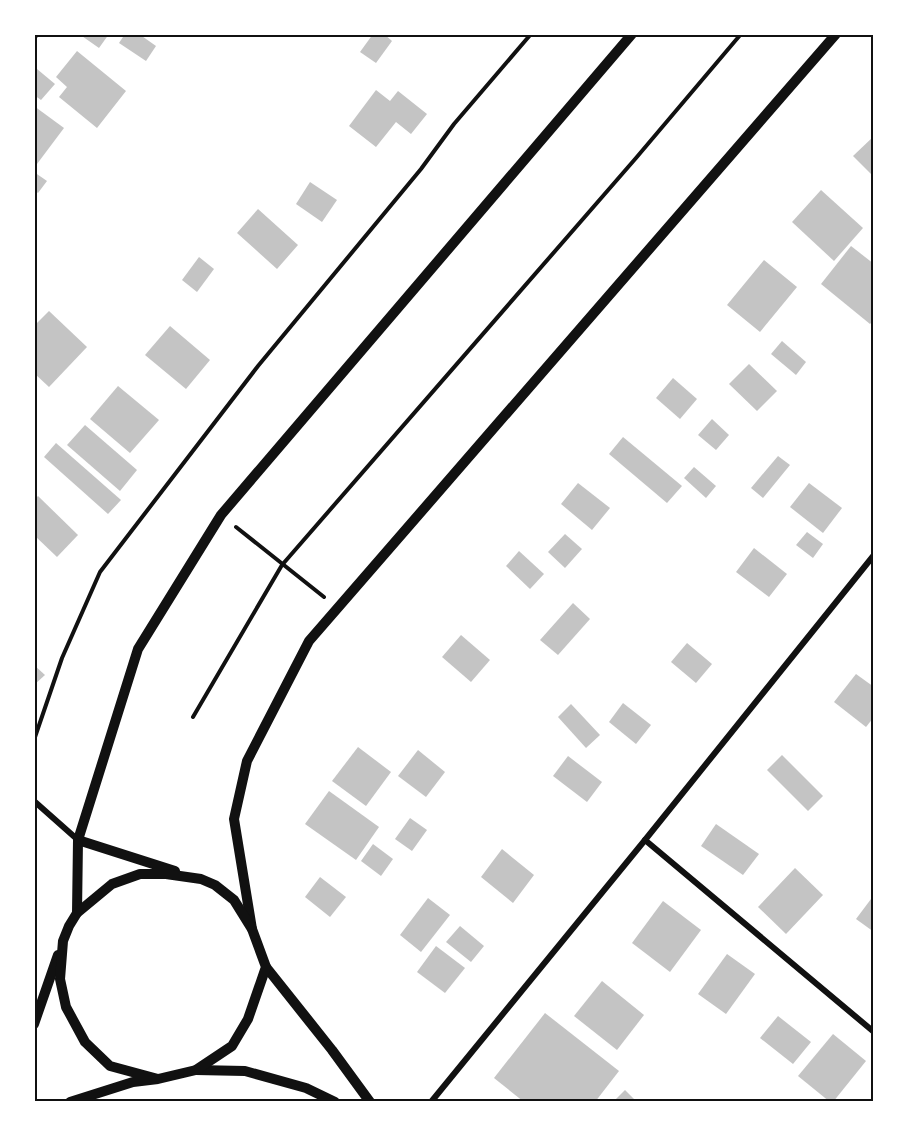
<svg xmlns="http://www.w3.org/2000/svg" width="908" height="1136" font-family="Montserrat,sans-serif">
<rect width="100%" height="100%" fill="#fff"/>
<g fill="#c4c4c4">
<polygon points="79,34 109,34 99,48"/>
<polygon points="125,34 139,34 156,46 146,61 119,43"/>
<polygon points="373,34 384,34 392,41 376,63 360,52"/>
<polygon points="77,51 126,91 97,128 59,97 67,87 56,77"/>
<polygon points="37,69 55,84 41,100 34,95 34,72"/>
<polygon points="376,90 390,101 398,91 427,114 411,134 396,122 376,147 349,126"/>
<polygon points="34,106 64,128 34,168"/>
<polygon points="874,136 874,171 871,174 853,156"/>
<polygon points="34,172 47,181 38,193 34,190"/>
<polygon points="310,182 337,200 322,222 296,204"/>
<polygon points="821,190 863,228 834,261 792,222"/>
<polygon points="258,209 298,245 277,269 237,233"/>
<polygon points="851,246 874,264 874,320 870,324 821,284"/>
<polygon points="199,257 214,269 197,292 182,280"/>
<polygon points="764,260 797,287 760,332 727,305"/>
<polygon points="49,311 87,347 49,387 34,373 34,326"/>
<polygon points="170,326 210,360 186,389 145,355"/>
<polygon points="782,341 806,362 796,375 771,354"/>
<polygon points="749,364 777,391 757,411 729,384"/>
<polygon points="673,378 697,399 680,419 656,398"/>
<polygon points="118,386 159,420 130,453 90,419"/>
<polygon points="712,419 729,435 716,450 698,435"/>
<polygon points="85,425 137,470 120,491 67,445"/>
<polygon points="623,437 682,486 667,503 609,454"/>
<polygon points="56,443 121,500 108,514 44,457"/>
<polygon points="778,456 790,465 763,498 751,488"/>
<polygon points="694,467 716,486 706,498 684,478"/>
<polygon points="578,483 610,508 592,530 561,504"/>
<polygon points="809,483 842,508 823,533 790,507"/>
<polygon points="38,496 78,535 57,557 34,535 34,500"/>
<polygon points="807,532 823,544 813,558 796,545"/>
<polygon points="565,534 582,549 565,568 548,552"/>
<polygon points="754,548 787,574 769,597 736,572"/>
<polygon points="519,551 544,574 530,589 506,566"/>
<polygon points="573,603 590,619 558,655 540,640"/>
<polygon points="461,635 490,660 471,682 442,657"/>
<polygon points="687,643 712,664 696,683 671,662"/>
<polygon points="34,665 45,675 34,685"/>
<polygon points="856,674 874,687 874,717 866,727 834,702"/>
<polygon points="623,703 651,725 636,744 609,722"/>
<polygon points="571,704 600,735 586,748 558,717"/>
<polygon points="358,747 391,772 366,806 332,781"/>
<polygon points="418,750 445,772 426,797 398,776"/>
<polygon points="782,755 823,796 808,811 767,770"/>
<polygon points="568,756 602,782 587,802 553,776"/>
<polygon points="329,791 379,827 356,860 305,824"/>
<polygon points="410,818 427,830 412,851 395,839"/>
<polygon points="716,824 759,854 743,875 701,846"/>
<polygon points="373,844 393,859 381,876 361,861"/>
<polygon points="502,849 534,875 513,903 481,877"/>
<polygon points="795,868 823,895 786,934 758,907"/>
<polygon points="320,877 346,897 330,917 305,897"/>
<polygon points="874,895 874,932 856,919"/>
<polygon points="428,898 450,915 421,952 400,935"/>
<polygon points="663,901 701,930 670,972 632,943"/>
<polygon points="460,926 484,946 471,962 446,942"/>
<polygon points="436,946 465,968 445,993 417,972"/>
<polygon points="727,954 755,974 726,1014 698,994"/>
<polygon points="602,981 644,1015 617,1050 574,1016"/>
<polygon points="545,1013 619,1071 595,1102 524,1102 494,1078"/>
<polygon points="778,1016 811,1042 793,1064 760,1038"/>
<polygon points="833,1034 866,1061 833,1102 830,1102 798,1076"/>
<polygon points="625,1090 637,1102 613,1102"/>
</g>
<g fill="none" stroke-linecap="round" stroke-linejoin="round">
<g stroke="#111" stroke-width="4">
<polyline points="236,527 324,597"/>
<polyline points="193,717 282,565 636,158 741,34"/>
<polyline points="34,740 62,658 100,572 258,366 421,169 454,124 531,34"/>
</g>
<g stroke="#111" stroke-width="6">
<polyline points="34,37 36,34"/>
<polyline points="34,801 78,840"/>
<polyline points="645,840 874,1032"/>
<polyline points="431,1102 645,840 874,555"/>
</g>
<g stroke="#111" stroke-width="10">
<polyline points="78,840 175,871"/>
<polyline points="77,913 78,840 138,649 221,515 632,34"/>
<polyline points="252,929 234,819 247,761 309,641 836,34"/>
<polyline points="266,967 332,1050 370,1102"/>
<polyline points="34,1024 58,955"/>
<polyline points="196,1070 245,1071 306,1088 335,1102"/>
<polyline points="70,1102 133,1082 158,1079 196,1070 232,1046 248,1019 266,967 252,929 234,900 215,885 201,879 166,874 140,874 112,884 77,913 69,926 63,941 60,979 66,1007 85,1042 110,1066 158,1079"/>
</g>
</g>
<rect width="908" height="1136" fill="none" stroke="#ffffff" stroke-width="72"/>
<rect x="36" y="36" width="836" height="1064" fill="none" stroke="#111" stroke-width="2"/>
</svg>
